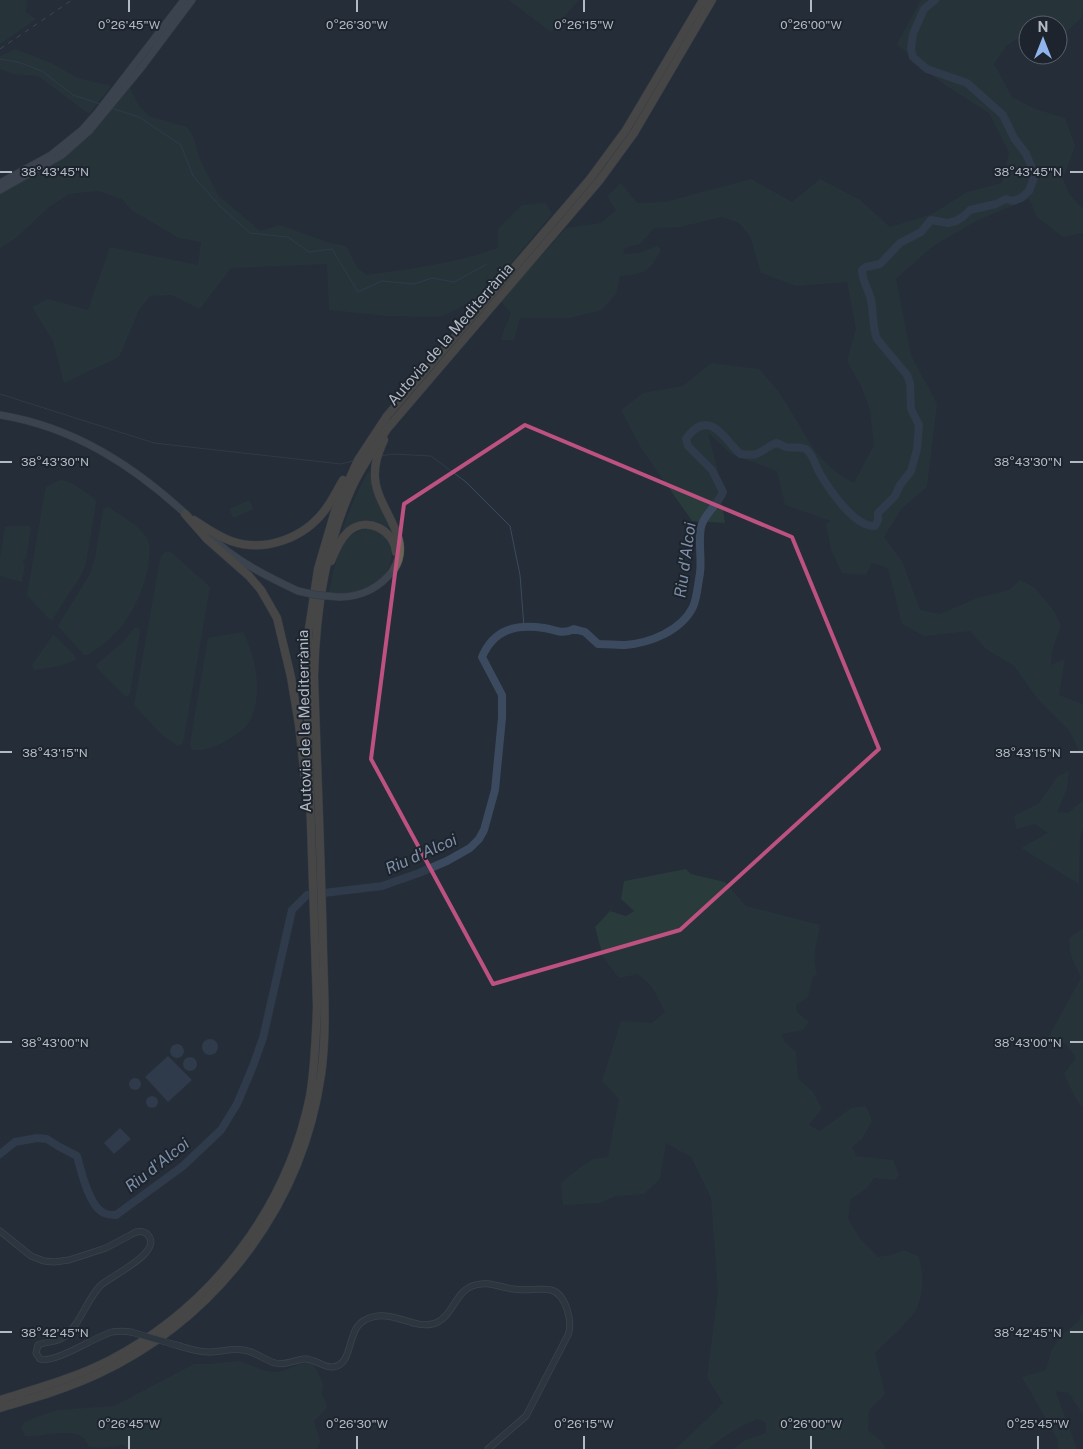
<svg xmlns="http://www.w3.org/2000/svg" width="1083" height="1449" font-family="'Public Sans',sans-serif">
<rect width="100%" height="100%" fill="#242d38"/>
<g fill="#293b3b">
<polygon points="0,0 27,0 26,12 36,19 0,44"/>
<polygon points="509,0 579,0 551,32"/>
<path d="M 921,0 L 1083,0 L 1082,17 L 1059,39 L 1058,25 L 1028,25 L 1028,32 L 1006,46 L 994,64 L 1012,97 L 1035,109 L 1065,118 L 1075,146 L 1063,179 L 1069,194 L 1083,209 L 1083,233 L 1063,237 L 1037,217 L 1029,199 L 978,220 L 933,246 L 896,279 L 911,355 L 937,404 L 927,487 L 902,508 L 884,537 L 902,561 L 920,610 L 940,614 L 977,598 L 1009,590 L 1020,580 L 1035,588 L 1054,611 L 1061,625 L 1052,651 L 1051,665 L 1065,658 L 1059,695 L 1083,704 L 1083,759 L 1069,730 L 1037,698 L 1014,666 L 986,649 L 970,631 L 924,636 L 902,624 L 888,568 L 872,563 L 866,575 L 842,573 L 831,550 L 826,524 L 831,521 L 785,505 L 777,471 L 731,454 L 708,433 L 717,468 L 725,523 L 692,521 L 641,448 L 621,410 L 643,393 L 683,386 L 711,363 L 759,369 C 767,378 775,386 781,396 C 806,431 812,462 854,483 L 874,445 L 870,410 L 862,388 L 847,361 L 856,329 L 847,282 L 796,286 L 761,273 L 750,236 L 739,223 L 722,217 L 680,227 L 654,228 L 640,244 L 625,248 L 623,254 L 639,253 L 657,246 L 661,250 C 648,274 645,273 620,276 L 616,294 L 602,310 L 569,318 L 520,318 L 514,340 L 501,340 L 505,327 L 511,314 L 501,301 L 566,228 L 601,223 L 616,210 L 607,196 L 621,183 L 637,203 L 665,202 L 751,179 L 792,202 L 820,179 L 860,200 L 890,227 L 932,214 L 967,192 L 1002,183 L 1009,152 L 989,113 L 939,81 L 897,44 Z"/>
<polygon points="15,49 51,63 78,78 111,86 89,114 38,76 13,74 0,69 0,56"/>
<path d="M 130,88 L 139,106 L 151,117 L 187,127 L 194,138 L 200,160 L 218,195 L 260,231 L 280,225 L 330,243 L 346,246 L 357,267 L 366,275 C 411,269 456,263 498,248 L 498,229 L 522,205 L 546,203 L 552,214 L 484,295 L 441,317 L 388,316 L 329,310 L 327,264 L 231,268 L 200,309 L 171,295 L 150,296 L 139,310 L 119,357 L 64,383 L 53,341 L 32,307 L 48,299 L 88,310 L 110,247 L 198,265 L 201,242 L 179,238 L 131,210 L 122,199 L 98,191 L 69,194 L 49,207 L 16,238 L 0,248 L 0,190 L 64,154 Z"/>
<path d="M 369,470 L 373,490 L 379,507 L 382,507 L 394,533 C 378,516 358,517 342,531 L 355,497 Z"/>
<path d="M 60,480 C 73,481 85,492 95,499 L 96,503 L 86,563 L 81,575 L 52,620 L 48,618 L 27,595 L 45,491 L 46,487 Z"/>
<polygon points="249,500 254,509 233,518 229,509"/>
<path d="M 105,508 L 110,508 C 122,517 141,526 148,540 C 151,548 149,558 148,567 C 141,603 120,638 87,655 L 84,655 L 58,626 L 90,574 L 95,558 L 103,510 Z"/>
<polygon points="9,526 29,526 31,529 26,559 24,559 23,564 25,564 22,582 0,576 0,557 5,527"/>
<path d="M 371,529 C 404,539 393,578 368,589 C 356,595 341,594 329,594 C 334,570 339,528 371,529 Z"/>
<polygon points="165,552 171,552 210,587 183,743 178,746 162,735 134,705 159,565 161,556"/>
<polygon points="134,628 138,628 140,631 130,694 126,697 97,668 96,665 123,642"/>
<path d="M 243,632 C 256,657 265,699 247,725 C 243,731 235,735 229,739 C 219,746 204,751 192,750 L 190,744 L 208,638 Z"/>
<polygon points="53,635 55,636 75,656 76,660 60,666 34,670 32,665"/>
<polygon points="1069,771 1067,789 1057,812 1068,813 1083,800 1083,829 1080,836 1079,884 1021,848 1048,833 1035,824 1016,829 1014,816 1039,803 1057,777"/>
<path d="M 686,869 L 691,874 L 725,882 L 746,906 L 820,925 C 817,947 811,950 817,975 L 813,976 L 808,997 L 796,1005 L 797,1012 L 809,1022 L 803,1030 L 782,1034 L 784,1041 L 796,1052 L 798,1078 L 813,1092 L 822,1109 L 809,1125 L 820,1131 L 851,1108 L 866,1106 L 872,1121 L 862,1139 L 852,1147 L 856,1156 L 893,1160 L 899,1175 L 895,1180 L 874,1178 L 867,1188 L 850,1200 L 848,1219 L 861,1240 L 878,1257 L 891,1255 L 904,1250 L 918,1256 C 924,1272 924,1294 916,1310 C 909,1322 886,1342 875,1353 L 885,1394 L 869,1410 L 868,1430 L 883,1443 L 886,1449 L 733,1449 L 745,1440 L 766,1433 L 766,1423 L 758,1419 C 739,1426 724,1436 708,1449 L 676,1449 L 723,1403 L 707,1378 L 718,1291 L 711,1198 L 691,1157 L 666,1143 L 660,1179 L 644,1194 L 616,1196 L 600,1203 L 563,1205 L 561,1183 L 579,1168 L 593,1159 L 608,1157 L 619,1099 L 602,1081 L 621,1021 L 652,1023 L 665,1012 L 652,987 L 638,974 L 619,978 L 603,957 L 595,927 L 610,911 L 626,916 L 634,911 L 621,899 L 624,881 Z"/>
<polygon points="1083,928 1083,1107 1077,1101 1064,1074 1076,1058 1066,1044 1048,1038 1081,978 1071,956 1069,938"/>
<polygon points="1083,1310 1083,1415 1069,1393 1055,1391 1077,1449 1058,1449 1058,1440 1022,1377 1046,1370 1052,1349 1064,1333 1078,1322"/>
<path d="M 239,1361 C 250,1364 262,1372 274,1372 C 287,1373 300,1359 313,1364 L 322,1381 L 323,1389 L 321,1392 L 327,1406 L 325,1411 L 314,1421 C 315,1431 325,1441 316,1449 L 128,1449 L 123,1445 L 103,1448 L 89,1447 C 87,1443 85,1439 82,1437 C 70,1428 40,1437 25,1436 L 21,1428 L 25,1422 L 31,1419 L 58,1410 L 114,1406 L 194,1364 L 209,1364 Z"/>
</g>
<g fill="#3c4a5f">
<circle cx="210" cy="1047" r="8"/>
<circle cx="177" cy="1051" r="7"/>
<polygon points="168,1056 192,1080 168,1102 145,1077"/>
<circle cx="190" cy="1064" r="7"/>
<circle cx="135" cy="1084" r="6"/>
<circle cx="152" cy="1102" r="6"/>
<polygon points="120,1128 131,1139 114,1154 104,1143"/>
</g>
<g fill="none" stroke-linecap="round" stroke-linejoin="round">
<g stroke="#3c4a5f" stroke-width="1">
<polyline points="0,59 18,62 42,71 73,95 100,104"/>
<polyline points="111,108 139,117 181,145 193,176 220,206 250,233 288,237 309,252 332,249 358,292 382,281 414,284 432,278 454,282 487,264"/>
<polyline points="0,394 154,443 341,464 353,461"/>
<polyline points="381,456 392,454 431,456 466,482 510,526 520,575 524,627"/>
</g>
<path stroke="#3c4a5f" stroke-width="8" d="M 0,1154 L 15,1142 L 37,1138 L 47,1139 L 58,1146 L 77,1156 C 81,1171 89,1206 104,1213 C 108,1215 112,1215 116,1215 L 183,1166 L 221,1130 L 237,1104 L 253,1066 L 263,1038 L 292,910 L 307,895 L 382,886 L 419,873 L 447,861 L 470,848 L 479,839 L 484,830 L 495,790 L 502,718 L 502,695 L 482,657 C 494,629 516,624 544,628 C 557,630 562,635 574,629 L 585,632 L 598,644 C 607,644 617,645 625,645 C 650,643 681,631 693,607 C 697,598 698,584 700,573 C 702,558 698,543 701,527 C 704,514 718,505 723,492 L 712,470 L 688,446 L 686,439 C 708,407 724,438 740,454 C 762,457 758,451 776,443 C 780,444 783,446 786,447 C 793,449 803,445 808,451 C 813,456 816,466 819,472 C 829,489 854,527 875,526 L 878,520 L 878,513 L 895,496 L 900,485 L 911,471 L 917,449 L 919,425 L 911,409 L 910,383 L 907,375 L 877,339 C 872,328 874,313 871,300 C 869,290 862,281 862,270 L 866,267 L 880,264 L 900,243 L 921,232 L 931,220 L 948,223 L 956,221 L 964,216 L 970,210 L 996,204 L 1006,199 L 1013,201 L 1021,198 L 1029,191 L 1035,175 L 1026,154 L 1014,138 L 1003,115 L 967,83 L 927,69 L 913,57 L 911,49 L 913,34 L 924,9 L 935,0"/>
<g stroke="#565d66" stroke-width="7">
<g id="minor">
<path d="M 0,1231 L 31,1256 L 44,1261 L 54,1262 L 69,1260 L 106,1248 L 136,1232 C 140,1231 144,1231 147,1234 C 166,1252 108,1277 100,1286 C 86,1301 80,1325 64,1337 C 56,1343 47,1341 38,1345 L 36,1353 L 40,1359 C 55,1364 94,1337 112,1332 C 118,1331 124,1331 131,1332"/>
<path d="M 176,1345 C 187,1348 197,1352 209,1352 C 220,1352 232,1348 243,1350 C 255,1351 264,1360 275,1363 C 285,1366 294,1360 304,1359 C 315,1358 323,1368 333,1367 C 354,1365 346,1329 365,1320 C 390,1307 411,1329 432,1324 C 452,1320 454,1293 472,1286 C 486,1280 499,1287 513,1289 C 525,1291 541,1288 551,1290 C 566,1294 573,1322 568,1335 L 526,1416 L 488,1449"/>
</g>
</g>
<g stroke="#414851" stroke-width="8">
<g id="major">
<polyline points="0,183 51,155 82,130 98,112 184,0"/>
<polyline points="0,190 62,155 89,131 141,68 192,0"/>
<path d="M 0,415 C 74,427 134,466 188,516"/>
<path d="M 209,535 C 234,560 266,576 298,591"/>
<path d="M 339,597 C 362,597 380,588 394,569"/>
</g>
</g>
<g stroke="#434a53" stroke-width="9">
<g id="highway">
<path d="M 384,440 C 378,453 374,464 375,478 C 377,510 414,537 394,569"/>
<polyline points="185,514 207,539 249,576 261,590 277,618 291,677 299,725 306,788"/>
<path d="M 194,520 C 206,528 217,536 231,541 C 265,553 304,538 325,510 C 332,501 337,490 343,480"/>
<path d="M 331,561 C 336,550 340,539 349,531 C 367,516 394,530 396,552"/>
<path d="M 0,1400 C 38,1388 75,1378 110,1360 C 212,1307 287,1209 310,1096 C 315,1066 316,1036 317,1006 L 308,736 L 308,635 L 318,569 L 335,511 L 358,460 L 387,416 L 590,179 L 626,130 L 703,0"/>
<path d="M 0,1408 C 33,1398 66,1389 98,1374 C 217,1318 302,1206 321,1075 C 327,1033 324,991 323,949 C 321,858 317,767 314,676 C 316,610 325,546 353,485 C 362,466 375,448 387,429 L 599,181 L 634,133 L 712,0"/>
</g>
</g>
<use href="#minor" stroke="#383f48" stroke-width="5.5"/>
<use href="#major" stroke="#565e68" stroke-width="7"/>
<use href="#highway" stroke="#6d6456" stroke-width="8"/>
<polyline stroke="#5a636f" stroke-width="1" stroke-dasharray="5 5" stroke-linecap="butt" points="0,49 72,0"/>
<g stroke="#565d66" stroke-width="7" stroke-linecap="butt">
<polyline id="minor-bridge" points="131,1332 176,1345"/>
</g>
<g stroke="#414851" stroke-width="8" stroke-linecap="butt">
<polyline id="major-bridge" points="298,591 316,595 339,597"/>
</g>
<use href="#minor-bridge" stroke="#383f48" stroke-width="5.5"/>
<use href="#major-bridge" stroke="#565e68" stroke-width="7"/>
</g>
<path d="M0 0H1083V1449H0ZM 525,425 L 792,537 L 879,749 L 680,930 L 493,984 L 371,759 L 404,504 Z" fill="#242d38" fill-opacity=".55" fill-rule="evenodd"/>
<path fill="none" stroke="#bd5180" stroke-width="4" stroke-linejoin="round" d="M 525,425 L 792,537 L 879,749 L 680,930 L 493,984 L 371,759 L 404,504 Z"/>
<path fill="none" stroke="#b3bac4" stroke-width="2" d="M 129,0 L 129,12M 357,0 L 357,12M 584,0 L 584,12M 811,0 L 811,12M 0,172 L 12,172M 1070,172 L 1083,172M 0,462 L 12,462M 1070,462 L 1083,462M 0,752 L 12,752M 1070,752 L 1083,752M 0,1042 L 12,1042M 1070,1042 L 1083,1042M 0,1332 L 12,1332M 1070,1332 L 1083,1332M 129,1436 L 129,1449M 357,1436 L 357,1449M 584,1436 L 584,1449M 811,1436 L 811,1449M 1038,1436 L 1038,1449"/>
<g text-anchor="middle" dominant-baseline="central" stroke-width="4" stroke-linejoin="round" paint-order="stroke">
<g font-size="15" fill="#b3bac4" stroke="#1d242d">
<text transform="translate(450 334) rotate(-49)">Autovia de la Mediterrània</text>
<text transform="translate(304 721) rotate(-91)">Autovia de la Mediterrània</text>
</g>
<g font-size="16" font-style="italic" fill="#7e90a9" stroke="#1d242d">
<text transform="translate(685 560) rotate(-82)">Riu d'Alcoi</text>
<text transform="translate(421 854) rotate(-24)">Riu d'Alcoi</text>
<text transform="translate(157 1165) rotate(-38)">Riu d'Alcoi</text>
</g>
</g>
<g font-size="12" text-anchor="middle" fill="#b3bac4" stroke="#1d242d" stroke-width="4" stroke-linejoin="round" paint-order="stroke">
<text x="129" y="29">0°26'45"W</text>
<text x="357" y="29">0°26'30"W</text>
<text x="584" y="29">0°26'15"W</text>
<text x="811" y="29">0°26'00"W</text>
<text x="55" y="176">38°43'45"N</text>
<text x="1028" y="176">38°43'45"N</text>
<text x="55" y="466">38°43'30"N</text>
<text x="1028" y="466">38°43'30"N</text>
<text x="55" y="757">38°43'15"N</text>
<text x="1028" y="757">38°43'15"N</text>
<text x="55" y="1047">38°43'00"N</text>
<text x="1028" y="1047">38°43'00"N</text>
<text x="55" y="1337">38°42'45"N</text>
<text x="1028" y="1337">38°42'45"N</text>
<text x="129" y="1428">0°26'45"W</text>
<text x="357" y="1428">0°26'30"W</text>
<text x="584" y="1428">0°26'15"W</text>
<text x="811" y="1428">0°26'00"W</text>
<text x="1038" y="1428">0°25'45"W</text>
</g>
<g transform="translate(1043 40)"><circle r="24" fill="#1d242d" stroke="#596069"/>
<path d="M0-4L9 19L0 12L-9 19Z" fill="#90b4ec"/>
<text y="-8" font-size="14" font-weight="bold" text-anchor="middle" fill="#b3bac4">N</text>
</g>
</svg>
